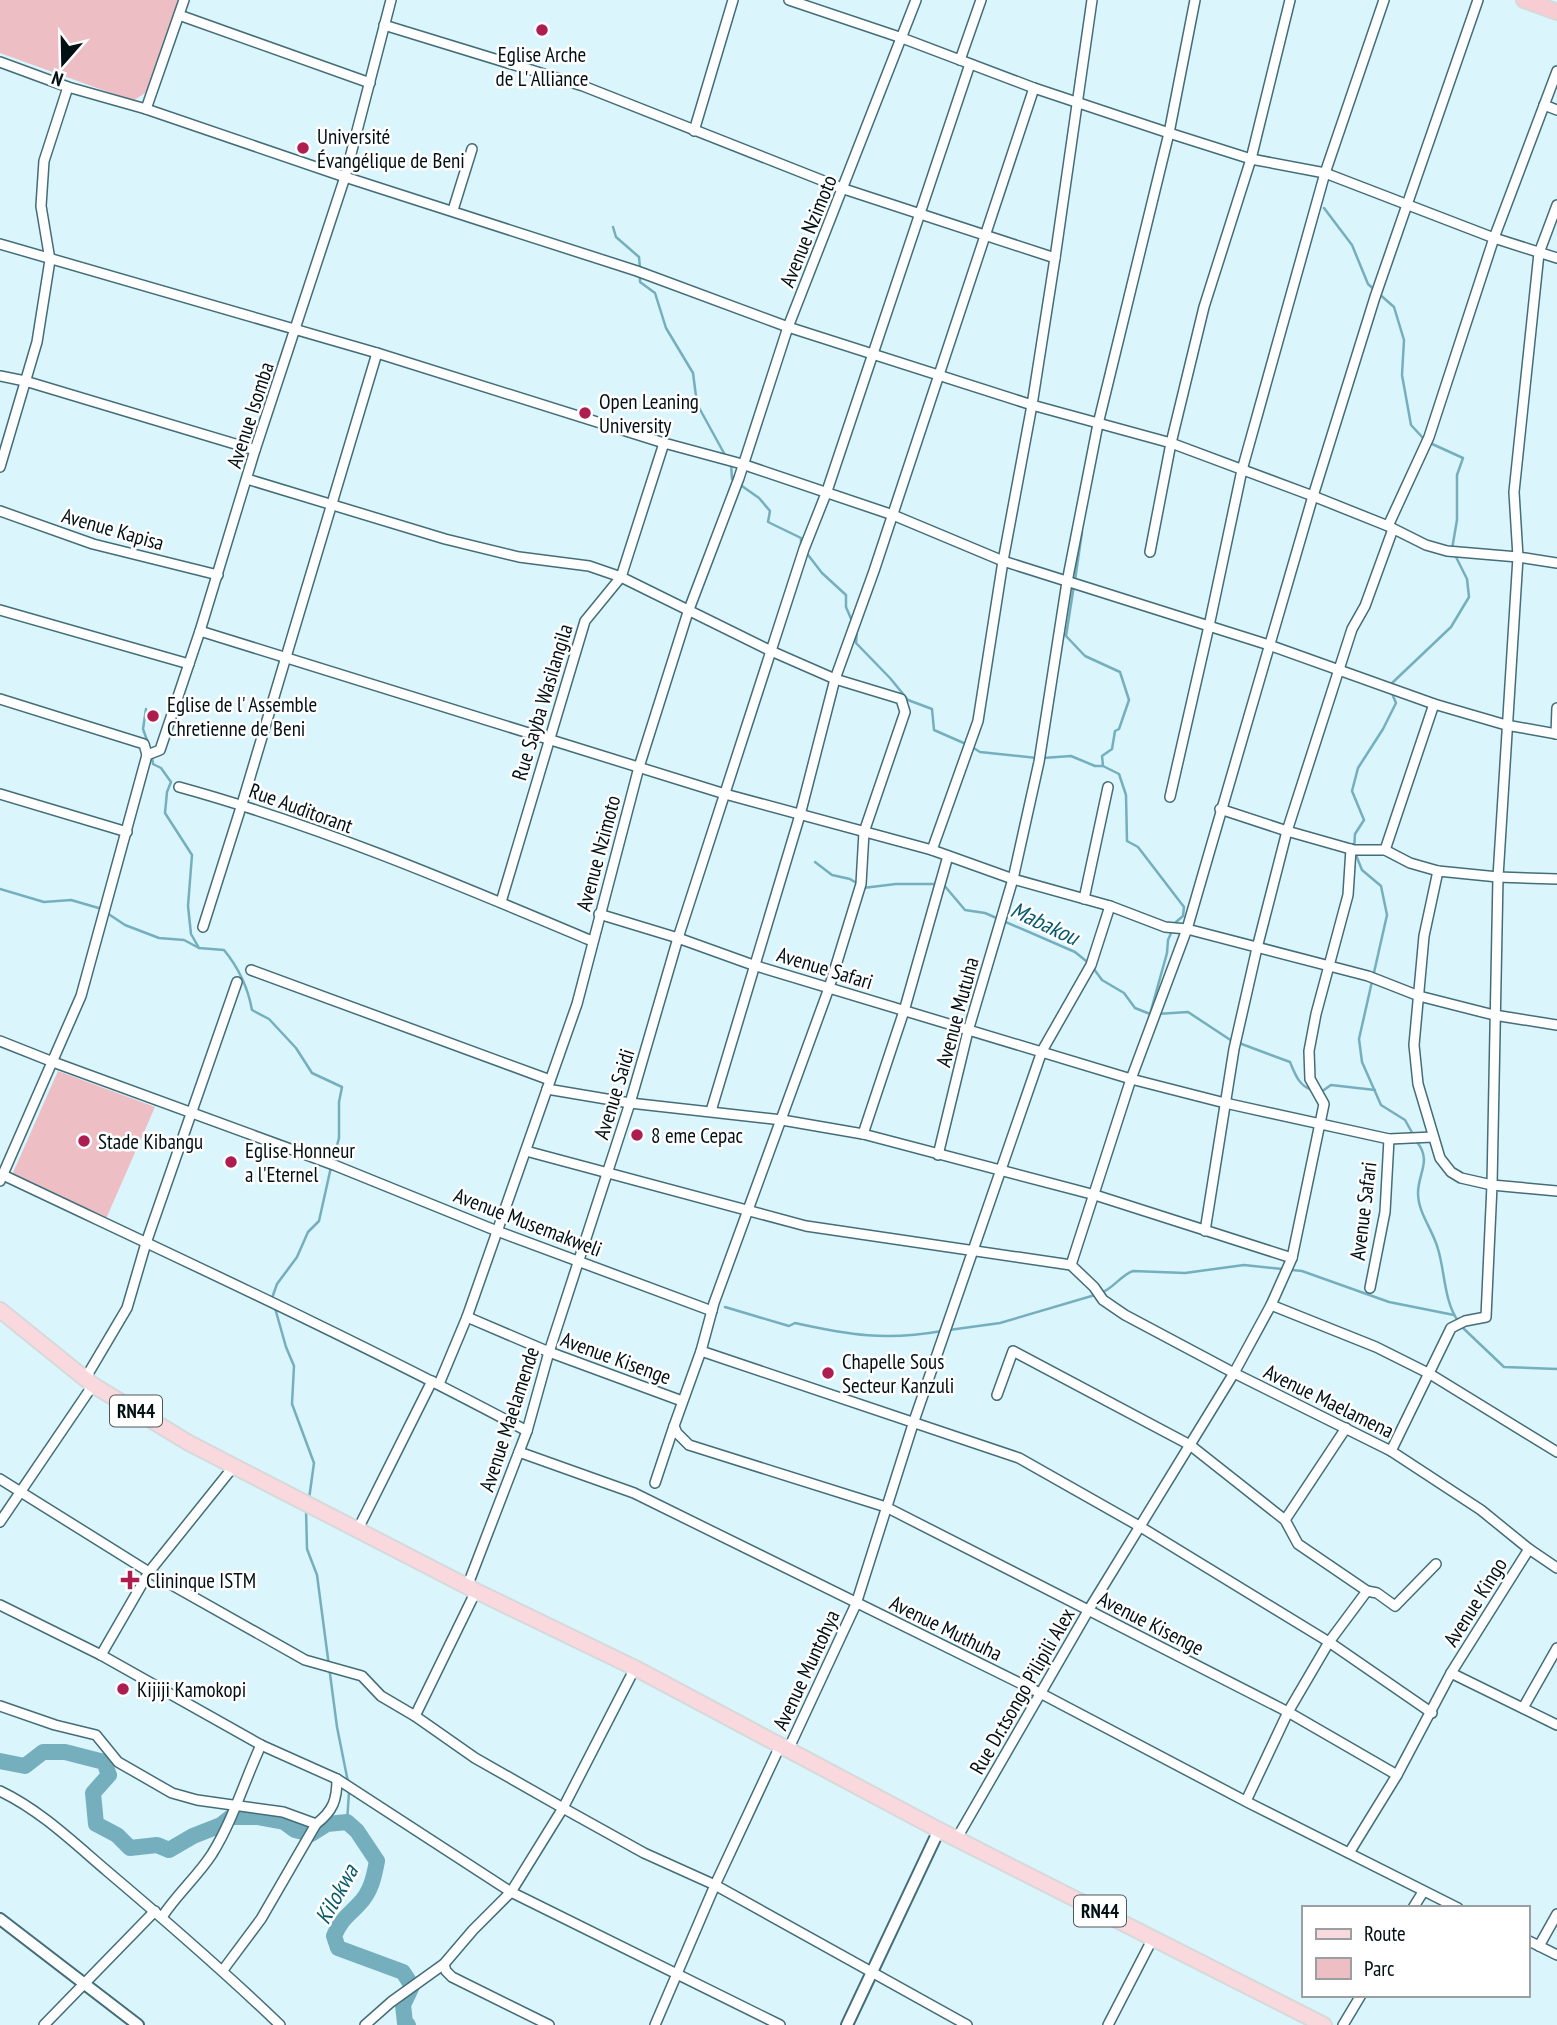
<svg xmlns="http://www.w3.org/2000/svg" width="1557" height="2025" font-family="'PT Sans Narrow',sans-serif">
<rect width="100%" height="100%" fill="#daf5fc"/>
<g fill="#eebec5">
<polygon points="0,0 181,0 148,91 133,101 0,53"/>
<polygon points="58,1071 155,1107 105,1221 12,1175"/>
</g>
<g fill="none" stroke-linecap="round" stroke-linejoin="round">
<g stroke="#75afbe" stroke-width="2.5">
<polyline points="1324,208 1352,245 1368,284 1394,307 1404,340 1402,375 1411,425 1424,439"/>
<polyline points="613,227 616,237 639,257 640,268"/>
<polyline points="640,275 640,282 655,293 666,328 693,373 697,404 725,455"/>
<polyline points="731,463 732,479 759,498 770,511 768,522 801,538 801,546"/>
<polyline points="805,551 822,573 846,595 846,607 852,621"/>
<polyline points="1075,580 1082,532"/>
<polyline points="1074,585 1066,636 1085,656 1120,672 1129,700 1119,729 1115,731 1112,749 1102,756 1103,766"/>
<polyline points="857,630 856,643 890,678 908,700 932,709 934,730 966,744"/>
<polyline points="1391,684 1451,627 1469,597 1467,579 1452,549 1457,520 1457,475 1463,458 1430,443"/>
<polyline points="1391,691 1396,703 1383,729 1358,768 1352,791 1364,820 1355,834 1354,850 1362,870 1381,886 1387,915 1359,1039 1362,1062 1381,1105 1405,1120 1414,1136"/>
<polyline points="146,709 143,729 148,743"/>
<polyline points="972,747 980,752 1037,758"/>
<polyline points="152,756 153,764 161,768 171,782 167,792 165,813 192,855 188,906 191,934 199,948"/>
<polyline points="1043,758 1071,756 1095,766 1103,766 1119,774 1126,795 1127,841 1138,847 1184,907 1183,916 1176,922 1168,940 1167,953 1150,1014"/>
<polyline points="815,862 832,875 850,879 858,884"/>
<polyline points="943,884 965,910 985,913 1075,952 1091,965 1102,980 1124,993 1135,1008 1150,1014"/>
<polyline points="863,888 896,884 936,884"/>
<polyline points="0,889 44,902 71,900 102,909"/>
<path d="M 107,913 L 125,925 L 159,938 L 184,940 L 199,948 L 224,950 C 238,967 248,988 252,1010 L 269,1019 L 296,1048 L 312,1073 L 342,1087 L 339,1102 L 339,1138 L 333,1160"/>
<polyline points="1157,1014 1188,1012 1232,1041"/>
<path d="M 1239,1043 L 1290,1062 C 1295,1074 1299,1086 1312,1090"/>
<polyline points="1321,1092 1331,1085 1375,1090"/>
<path d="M 1417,1142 C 1432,1161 1418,1173 1418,1193 C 1418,1213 1433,1230 1438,1249 C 1445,1272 1444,1301 1458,1321"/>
<path d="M 1101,1293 C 1114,1288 1121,1275 1133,1271 L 1185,1273 L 1244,1265 L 1302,1271 L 1389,1302 L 1454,1315"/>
<polyline points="272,1298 277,1284 297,1257 308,1232 319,1221 331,1167"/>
<path d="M 725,1307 L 789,1326 L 795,1323 C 849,1335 886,1341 942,1331"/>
<polyline points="275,1308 286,1347 294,1366 292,1404 314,1463 309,1499"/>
<polyline points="1462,1327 1504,1367 1557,1369"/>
<polyline points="949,1330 1000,1323 1095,1295"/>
<polyline points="306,1509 307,1549 317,1575 337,1727 348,1782"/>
<polyline points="347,1822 349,1792"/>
</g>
<path stroke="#75afbe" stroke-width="16" d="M 0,1761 L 25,1766 L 43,1752 L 65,1752 L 104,1762 L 109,1775 L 93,1793 L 96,1824 L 117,1835 L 130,1848 L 157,1845 L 169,1850 L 193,1836 L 221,1825 L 231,1817 L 257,1817 L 284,1822 L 295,1830 L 311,1834 L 327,1824 L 347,1822 L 357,1831 L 377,1861 C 374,1877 371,1892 359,1904 C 347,1917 342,1918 334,1936 L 338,1948 L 403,1972 L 412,1986 L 403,2005 L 405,2023 L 408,2025"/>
<g stroke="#436d78" stroke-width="12">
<g id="minor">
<polyline points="789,0 902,38 1034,88 1169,133 1251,159 1325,173 1494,238 1557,258"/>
<polyline points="179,15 370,83"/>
<polyline points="384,25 583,86 844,189 1055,258"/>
<polyline points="960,60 981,0"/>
<polyline points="0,62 68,87 146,109 345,177 637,271 788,327 1032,405 1171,443 1313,496 1388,526 1426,545 1447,551 1518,557 1557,563"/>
<polyline points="1544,105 1557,110"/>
<polyline points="146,109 184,0"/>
<polyline points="694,131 733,0"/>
<polyline points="453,210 472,149"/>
<polyline points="0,244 377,353 664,443 742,464 893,515 1003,561 1269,645 1434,704 1506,725 1557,734"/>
<polyline points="0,376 25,381 255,450"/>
<polyline points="0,467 37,342 50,260 41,206 44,161 68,87"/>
<polyline points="247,479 445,539 519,557 589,566 621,577 771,651 835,679 901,699 905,712 864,832 861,884 829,988 714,1303 701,1351 674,1426 677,1433 689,1445 886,1507 1288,1712 1397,1775"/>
<polyline points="0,511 93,544 218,575"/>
<polyline points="1388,526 1429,437 1494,238 1557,71"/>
<polyline points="1150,552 1171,443 1204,307 1251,159 1290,0"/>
<polyline points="0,610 189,664"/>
<polyline points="200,631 725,794 932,850 1013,879 1110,906 1165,927 1187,929 1368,976 1419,996 1494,1015 1557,1025"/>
<polyline points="0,699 144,744 147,755"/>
<polyline points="1556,734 1557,708"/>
<path d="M 179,787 C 321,826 457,884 592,941"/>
<polyline points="0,794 127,832"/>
<polyline points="1170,797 1209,626 1242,470 1325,173 1384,0"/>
<polyline points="1220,809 1287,831 1354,850 1385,850 1410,863 1438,871 1498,877 1557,879"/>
<polyline points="932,850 978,721 1003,561 1032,405 1055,258 1092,0"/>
<polyline points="1385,850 1434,704"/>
<polyline points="1438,871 1424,936 1414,1045 1418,1084 1440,1158 1451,1172 1461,1178 1492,1185 1557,1191"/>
<polyline points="1084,899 1108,787"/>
<polyline points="501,902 585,621 621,577 664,443"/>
<polyline points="599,914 678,938 753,965 1131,1079 1225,1103 1389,1139 1433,1137"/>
<polyline points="203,927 242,804 377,353"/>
<polyline points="251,970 550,1080"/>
<polyline points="0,1041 53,1062 334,1165 497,1231 712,1311"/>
<polyline points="547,1089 630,1103 782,1120 863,1134 1095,1195 1292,1258"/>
<polyline points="711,1111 800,815 835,679 874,571 1034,88"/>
<polyline points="863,1134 904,1011 948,856"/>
<polyline points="526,1151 806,1226 1071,1265 1094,1287 1103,1300 1125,1315 1234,1373 1391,1451 1481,1510 1529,1549 1557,1568"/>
<polyline points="938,1155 968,1031 1013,879 1039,762 1067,582 1098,424 1169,133 1195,0"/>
<path d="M 3,1175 C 178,1258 355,1339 527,1431"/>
<polyline points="0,1181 81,996 147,755 160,750 200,631 255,450 345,177 391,0"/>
<polyline points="1205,1231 1234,1049 1257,948 1287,831 1352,629 1365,606 1393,529"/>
<polyline points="1071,1265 1131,1079 1187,929 1313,496 1375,297 1478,0"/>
<polyline points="1370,1288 1385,1212 1389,1139"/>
<polyline points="1271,1305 1376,1347 1430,1374 1557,1452"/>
<polyline points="467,1317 549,1352 682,1401"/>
<polyline points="701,1351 1019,1458 1139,1526 1329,1642 1432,1713"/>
<polyline points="85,1379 127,1308 146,1243 237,982"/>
<polyline points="439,1384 467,1317 577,1004 639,767 688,612 739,478 788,327 916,0"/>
<polyline points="997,1395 1013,1351 1190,1445 1285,1520 1298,1544 1367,1591 1377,1593 1395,1606 1436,1564"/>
<polyline points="1391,1451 1451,1328 1465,1321 1486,1317 1492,1185 1498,877 1518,557 1514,492 1539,253 1557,205"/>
<polyline points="519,1452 634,1493 1042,1694 1249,1803 1458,1908"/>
<polyline points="0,1479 149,1572 305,1660 362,1676 381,1696 415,1716 475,1758 563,1808 644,1853 715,1885 967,2025"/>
<polyline points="655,1483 674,1426"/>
<polyline points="1285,1520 1346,1428"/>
<polyline points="0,1522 93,1385"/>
<polyline points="358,1529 432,1381"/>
<polyline points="467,1587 527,1431 549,1352 630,1103 678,938 804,549 827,491 970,64"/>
<polyline points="0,1605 101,1655 261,1745 337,1779 511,1892 780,2025"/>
<polyline points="101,1655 149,1572 234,1466"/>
<polyline points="1451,1673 1557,1725"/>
<polyline points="0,1706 55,1725 96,1735 118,1762 172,1793 197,1800 283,1812 316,1824"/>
<polyline points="1523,1708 1557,1648"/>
<polyline points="415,1716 476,1591"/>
<polyline points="788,1750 856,1604 914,1421 1042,1051 1091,965 1110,906"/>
<path d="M 0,1791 C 40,1810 73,1842 107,1871 C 166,1921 224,1971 280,2025"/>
<polyline points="1246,1801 1288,1712 1329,1642 1367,1591"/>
<polyline points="957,1838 1088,1611 1234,1373 1271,1305 1292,1258 1324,1104 1310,1079 1309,1051 1316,1014 1348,895 1351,849"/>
<polyline points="1349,1853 1397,1775 1451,1673 1529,1549"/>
<polyline points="1413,1908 1423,1892"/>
<path d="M 162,1917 C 177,1894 197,1877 212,1854 C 233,1820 244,1782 261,1745"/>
<polyline points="1527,1940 1557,1955"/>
<polyline points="1539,1946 1557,1914"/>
<path d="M 223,1970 L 261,1919 L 316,1824 C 333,1811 337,1800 337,1779"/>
<polyline points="44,2025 155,1911"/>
<polyline points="365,2025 391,2002 444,1964"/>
<polyline points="549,2025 452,1977 446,1971 444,1964 473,1930 511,1892 563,1808 635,1668"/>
<polyline points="655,2025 715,1885 780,1746"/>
<polyline points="1108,2025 1153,1938"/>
<polyline points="1343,2025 1361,1995"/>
</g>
</g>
<g stroke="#436d78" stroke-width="14">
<g id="tertiary">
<polyline points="0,1919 138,2025"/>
<polyline points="847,2025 939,1830"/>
</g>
</g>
<g stroke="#d7d9d9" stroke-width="18">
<polyline id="primary" points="0,1310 93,1385 189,1443 476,1591 635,1668 939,1830 1324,2025"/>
</g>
<g stroke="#d7d9d9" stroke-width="18">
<polyline id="trunk" points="1524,0 1557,12"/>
</g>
<use href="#minor" stroke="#fff" stroke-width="9"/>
<use href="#tertiary" stroke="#fff" stroke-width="10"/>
<use href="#primary" stroke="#fad9de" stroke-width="14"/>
<use href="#trunk" stroke="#f8ccd3" stroke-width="14"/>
</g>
<g fill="#ae1d4f" stroke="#fff" stroke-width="2.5">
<circle cx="542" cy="30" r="7"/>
<circle cx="303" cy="148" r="7"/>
<circle cx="585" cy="413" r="7"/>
<circle cx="153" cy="716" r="7"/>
<circle cx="637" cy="1135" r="7"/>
<circle cx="84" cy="1141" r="7"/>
<circle cx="231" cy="1162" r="7"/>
<circle cx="828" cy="1373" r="7"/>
<path d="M126.5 1569.5h7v7h7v7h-7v7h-7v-7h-7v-7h7z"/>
<circle cx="123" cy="1689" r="7"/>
</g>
<g text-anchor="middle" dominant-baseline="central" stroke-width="5" stroke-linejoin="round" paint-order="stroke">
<g fill="#fff" stroke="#4e585a" stroke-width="2">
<rect x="110" y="1395.5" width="52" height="31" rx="5"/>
<rect x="1074" y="1895.5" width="52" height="31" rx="5"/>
</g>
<g font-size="19" font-weight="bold" fill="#021014">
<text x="136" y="1411">RN44</text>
<text x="1100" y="1911">RN44</text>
</g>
<g font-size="21" fill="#021014" stroke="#fff" text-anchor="start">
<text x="542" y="54" text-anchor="middle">Eglise Arche<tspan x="542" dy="24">de L' Alliance</tspan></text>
<text x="317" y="136">Université<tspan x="317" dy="24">Évangélique de Beni</tspan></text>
<text x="599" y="401">Open Leaning<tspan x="599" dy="24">University</tspan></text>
<text x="167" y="704">Eglise de l' Assemble<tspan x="167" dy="24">Chretienne de Beni</tspan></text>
<text x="651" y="1135">8 eme Cepac</text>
<text x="98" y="1141">Stade Kibangu</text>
<text x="245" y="1150">Eglise Honneur<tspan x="245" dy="24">a l'Eternel</tspan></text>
<text x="842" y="1361">Chapelle Sous<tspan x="842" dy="24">Secteur Kanzuli</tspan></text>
<text x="146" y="1580">Clininque ISTM</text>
<text x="137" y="1689">Kijiji Kamokopi</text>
</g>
<g font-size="21" fill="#021014" stroke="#fff">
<text transform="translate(808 231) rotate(-68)">Avenue Nzimoto</text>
<text transform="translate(250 415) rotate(-72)">Avenue Isomba</text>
<text transform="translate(113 529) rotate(16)">Avenue Kapisa</text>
<text transform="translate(542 702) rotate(-73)">Rue Sayba Wasilangila</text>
<text transform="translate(301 808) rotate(20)">Rue Auditorant</text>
<text transform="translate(598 853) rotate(-75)">Avenue Nzimoto</text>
<text transform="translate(825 968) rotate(17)">Avenue Safari</text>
<text transform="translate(957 1012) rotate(-75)">Avenue Mutuha</text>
<text transform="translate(614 1094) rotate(-73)">Avenue Saidi</text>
<text transform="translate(1363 1211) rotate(-83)">Avenue Safari</text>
<text transform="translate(528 1222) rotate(21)">Avenue Musemakweli</text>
<text transform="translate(616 1358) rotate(20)">Avenue Kisenge</text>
<text transform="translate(1329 1401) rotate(26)">Avenue Maelamena</text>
<text transform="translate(509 1419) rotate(-72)">Avenue Maelamende</text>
<text transform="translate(1475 1602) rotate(-58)">Avenue Kingo</text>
<text transform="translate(1151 1623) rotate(27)">Avenue Kisenge</text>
<text transform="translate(946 1628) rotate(26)">Avenue Muthuha</text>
<text transform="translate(806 1670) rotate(-65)">Avenue Muntohya</text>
<text transform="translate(1022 1691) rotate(-60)">Rue Dr.tsongo Pilipili Alex</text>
</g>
<g font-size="23" font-style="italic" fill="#055a6a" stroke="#fff">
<text transform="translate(1045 923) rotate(25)">Mabakou</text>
<text transform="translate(336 1894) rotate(-61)">Kilokwa</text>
</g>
</g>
<rect x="1302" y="1906" width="228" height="91" fill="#ffffff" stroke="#9a9fa1" stroke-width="2"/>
<rect x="1316" y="1929" width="35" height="10" fill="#fad9de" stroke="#9a9fa1" stroke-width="2"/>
<text x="1364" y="1941" font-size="21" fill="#021014">Route</text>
<rect x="1316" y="1958" width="35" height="21" fill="#eebec5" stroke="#9a9fa1" stroke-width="2"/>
<text x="1364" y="1976" font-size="21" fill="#021014">Parc</text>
<g transform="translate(63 63) rotate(200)" stroke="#ffffff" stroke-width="5" paint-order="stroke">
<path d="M0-5L12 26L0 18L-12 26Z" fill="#021014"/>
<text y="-10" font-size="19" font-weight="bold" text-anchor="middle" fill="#021014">N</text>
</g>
</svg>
